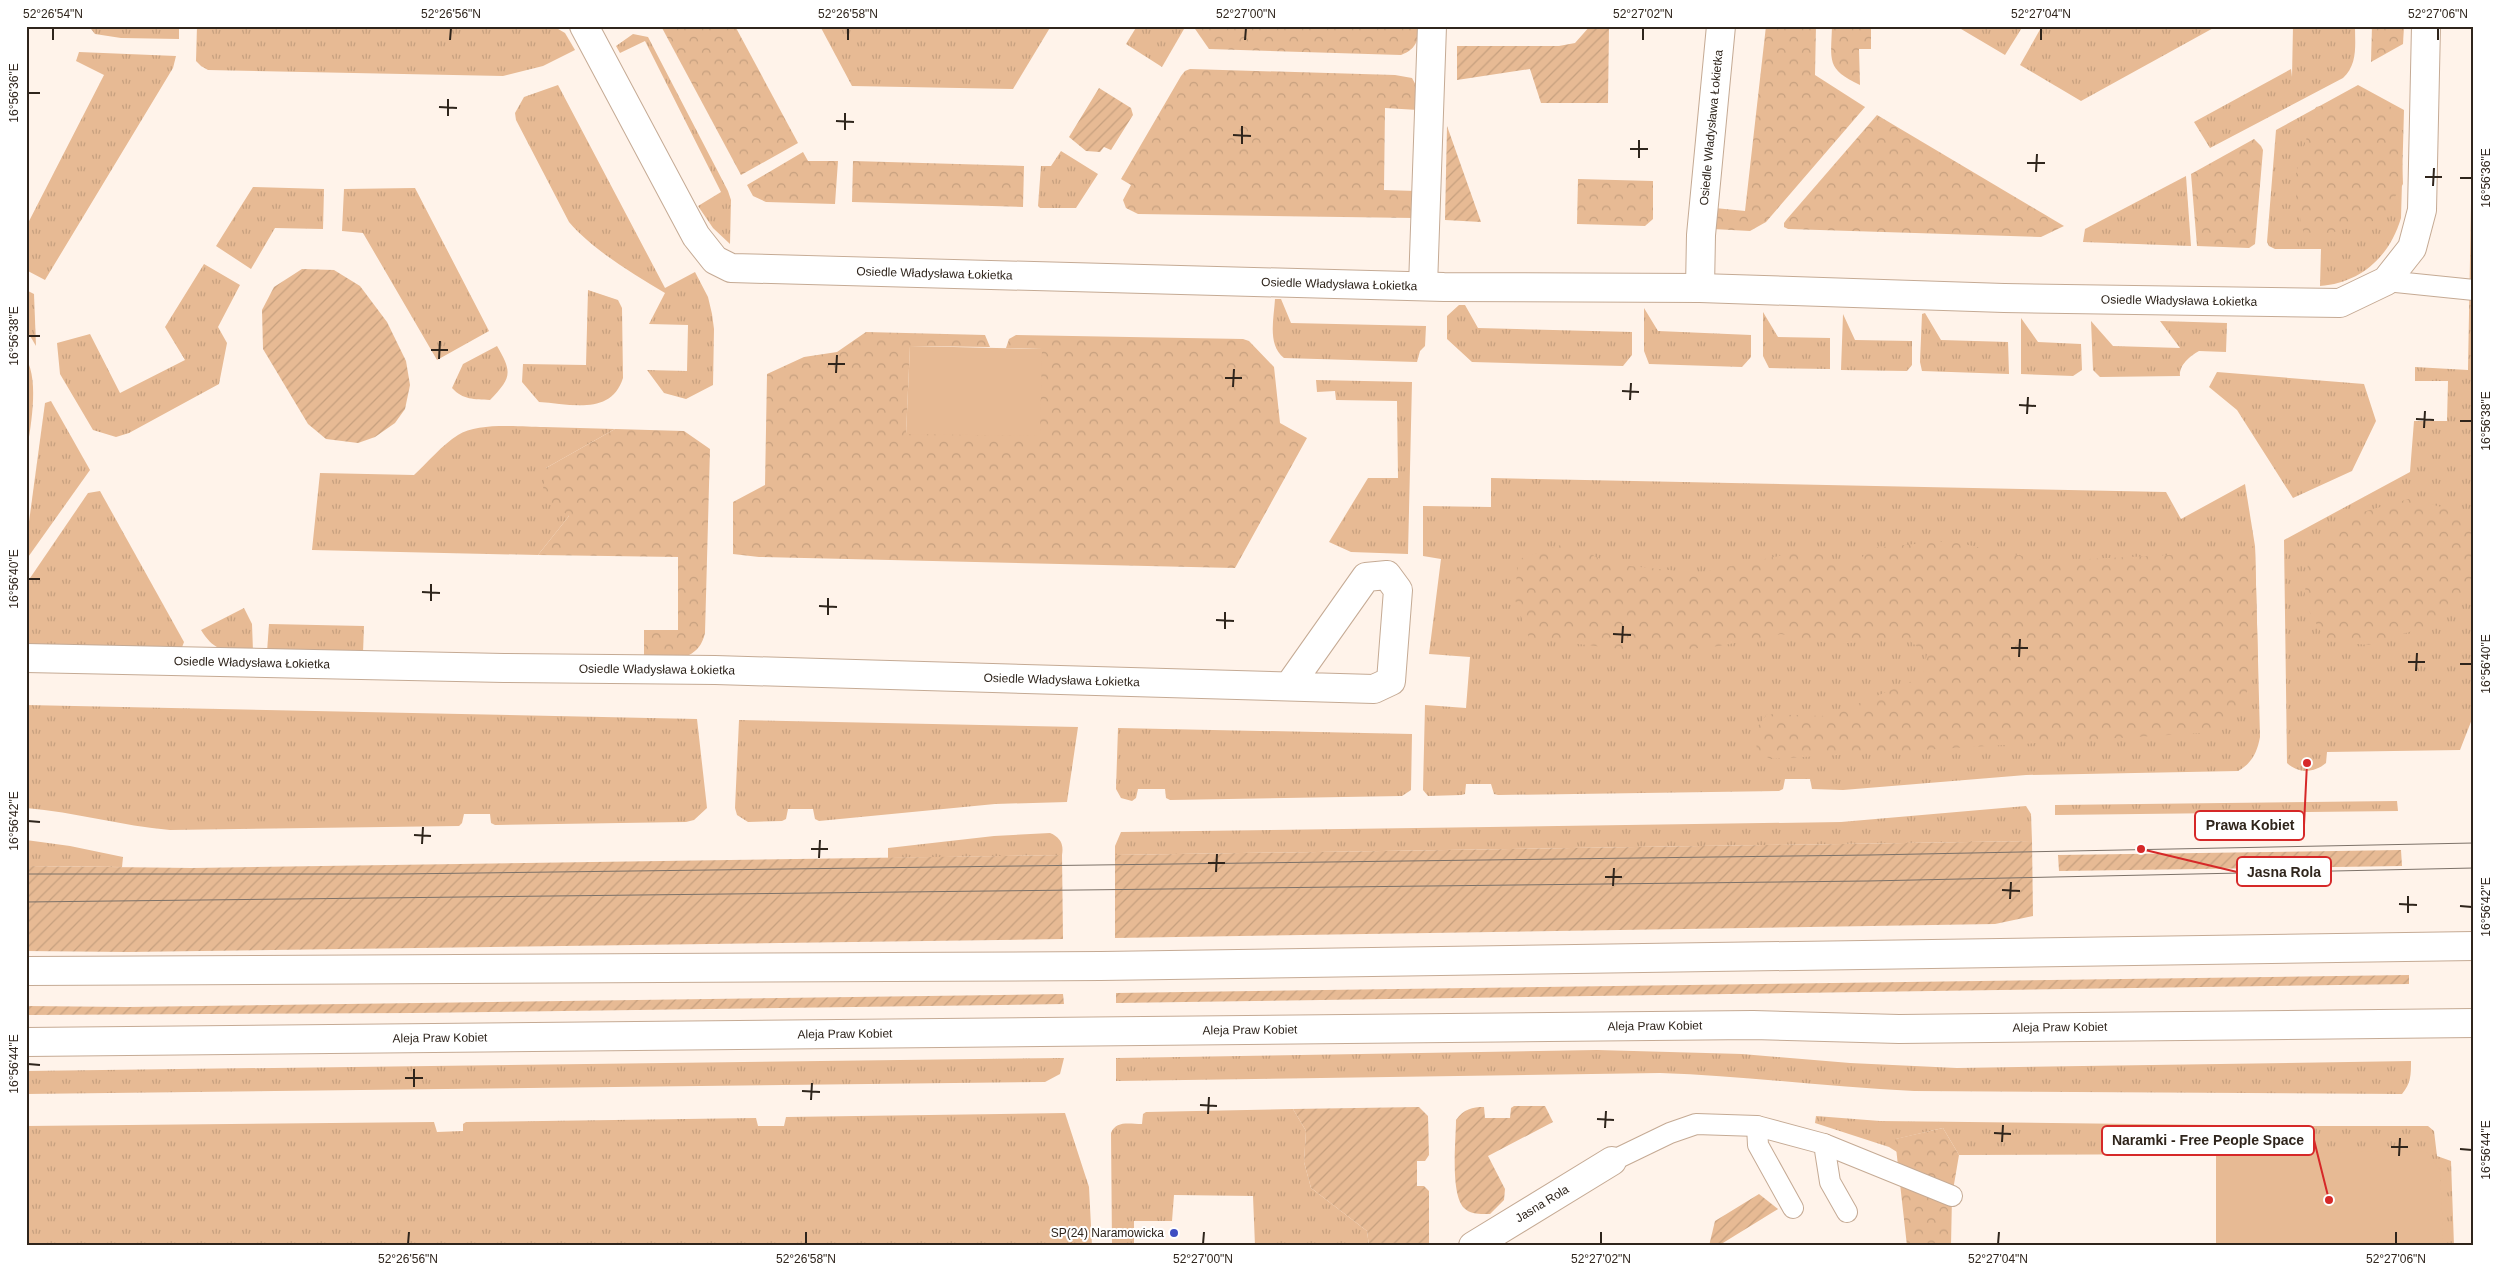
<svg xmlns="http://www.w3.org/2000/svg" width="2500" height="1272" font-family="Arial,sans-serif">
<defs>
<pattern id="grass-tufts" width="24" height="20" patternUnits="userSpaceOnUse" patternTransform="scale(1.25)"><rect width="24" height="20" fill="#e7ba94"/><path d="M3 7l-1-3M5 7V3M7 7l1-3M15 17l-1-3M17 17v-4M19 17l1-3" fill="none" stroke="#c6a07f"/></pattern>
<pattern id="forest-crowns" width="20" height="18" patternUnits="userSpaceOnUse" patternTransform="scale(1.25)"><rect width="20" height="18" fill="#e7ba94"/><path d="M2 6a3 3 0 1 1 6 0M12 15a3 3 0 1 1 6 0" fill="none" stroke="#c6a07f"/></pattern>
<pattern id="garden-furrows" width="10" height="10" patternUnits="userSpaceOnUse" patternTransform="scale(1.25)"><rect width="10" height="10" fill="#e7ba94"/><path d="M-1 1l2-2M0 10L10 0M9 11l2-2" fill="none" stroke="#c6a07f"/></pattern>
</defs>
<rect width="100%" height="100%" fill="#fff3ea"/>
<g fill="url(#grass-tufts)">
<polygon points="95,26 179,26 179,39 121,38 95,34 91,29"/>
<polygon points="197,26 553,26 565,33 575,50 543,66 503,76 208,70 201,66 196,61"/>
<polygon points="820,26 1051,26 1013,89 852,86"/>
<polygon points="1137,26 1182,26 1184,29 1162,67 1126,44"/>
<polygon points="1956,26 2023,26 2005,55"/>
<polygon points="2042,26 2217,26 2081,101 2020,65"/>
<path d="M 2293,26 L 2355,26 C 2355,45 2358,64 2343,78 L 2210,148 L 2194,122 L 2291,69 L 2292,77 Z"/>
<polygon points="633,34 648,37 728,191 731,200 730,244 713,228 698,206 721,192 645,41 620,53 616,46"/>
<path d="M 2474,36 L 2474,714 L 2460,750 L 2327,752 L 2326,763 C 2314,773 2299,774 2287,763 L 2284,540 L 2410,472 L 2414,421 L 2447,421 L 2448,381 L 2415,381 L 2415,367 L 2468,370 Z"/>
<polygon points="79,52 176,56 173,68 45,280 26,270 26,227 104,75 76,61"/>
<path d="M 558,85 L 665,288 L 695,272 L 708,297 L 712,314 L 714,329 L 713,385 L 686,399 L 664,393 L 647,370 L 687,371 L 688,325 L 649,324 L 665,293 C 632,273 594,251 569,222 L 516,120 L 515,113 L 524,97 Z"/>
<path d="M 2358,85 L 2404,110 L 2401,218 C 2390,256 2361,283 2320,286 L 2321,249 L 2275,249 L 2269,246 L 2267,242 L 2276,130 Z"/>
<polygon points="1061,151 1098,174 1076,208 1040,208 1038,206 1041,166 1051,166"/>
<polygon points="2186,176 2191,246 2083,242 2085,229"/>
<polygon points="253,187 324,189 323,229 275,228 251,269 216,246"/>
<polygon points="415,188 489,331 437,360 363,233 342,231 344,189"/>
<polygon points="204,264 240,285 218,327 227,343 219,384 129,433 116,437 93,430 60,374 57,343 90,334 120,393 185,360 165,327"/>
<polygon points="26,290 34,294 36,346 26,329"/>
<path d="M 588,290 L 618,300 L 622,308 L 623,378 C 611,416 570,404 539,402 L 522,382 L 523,364 L 586,365 Z"/>
<path d="M 1275,299 L 1281,299 L 1291,323 L 1426,326 L 1425,346 L 1420,351 L 1417,362 L 1284,358 C 1267,345 1274,318 1275,299 Z"/>
<polygon points="1459,305 1465,305 1478,328 1632,332 1632,355 1623,366 1472,362 1447,339 1447,316"/>
<polygon points="1644,308 1658,331 1751,335 1751,357 1742,367 1649,364 1644,351"/>
<polygon points="1763,312 1778,337 1830,338 1830,369 1769,368 1763,356"/>
<polygon points="1925,313 1941,340 2008,342 2009,374 1922,371 1920,362 1922,314"/>
<polygon points="1843,314 1855,340 1912,341 1912,365 1907,371 1841,370"/>
<polygon points="2021,318 2038,342 2081,344 2082,370 2073,376 2021,374"/>
<path d="M 2091,321 L 2113,346 L 2180,348 L 2160,321 L 2227,323 L 2226,352 L 2199,351 C 2190,356 2179,365 2180,376 L 2100,377 L 2093,370 Z"/>
<path d="M 497,346 C 513,373 511,378 490,400 C 474,399 463,400 452,388 L 463,364 Z"/>
<path d="M 26,358 C 40,383 30,429 26,457 Z"/>
<polygon points="2217,372 2364,384 2376,421 2352,471 2293,498 2237,410 2209,387"/>
<polygon points="1316,380 1412,382 1408,554 1351,552 1329,542 1368,478 1398,478 1397,401 1336,400 1335,391 1317,392"/>
<polygon points="51,401 90,470 26,560 26,544 45,403"/>
<path d="M 544,427 L 615,429 L 546,468 L 569,516 L 538,555 L 312,550 L 320,473 L 414,475 C 428,462 442,445 458,435 C 478,422 520,427 544,427 Z"/>
<path d="M 1491,478 L 2166,492 L 2181,519 L 2245,484 L 2255,546 L 2260,737 C 2257,753 2252,763 2238,771 L 2026,775 L 1843,790 L 1812,789 L 1810,779 L 1785,779 L 1783,789 L 1779,791 L 1498,795 L 1494,794 L 1491,784 L 1466,784 L 1465,794 L 1461,795 L 1428,796 L 1423,790 L 1425,705 L 1466,708 L 1470,657 L 1429,654 L 1441,559 L 1423,556 L 1423,506 L 1491,507 Z"/>
<polygon points="100,491 184,642 181,650 26,648 26,584 88,493"/>
<path d="M 244,608 L 252,624 L 253,651 C 227,651 216,654 201,630 Z"/>
<polygon points="269,624 364,626 363,653 267,652"/>
<path d="M 26,705 L 697,719 L 707,808 L 694,820 L 686,822 L 495,825 L 491,823 L 490,814 L 464,814 L 462,823 L 459,826 L 170,830 C 122,826 75,812 26,808 Z"/>
<polygon points="739,720 1078,727 1067,802 995,804 819,821 815,819 813,809 788,809 786,819 782,821 748,822 737,815 735,808"/>
<polygon points="1118,728 1412,734 1411,790 1402,796 1170,800 1166,798 1165,789 1138,789 1136,798 1132,801 1121,798 1116,789"/>
<polygon points="2397,801 2398,811 2055,815 2055,805"/>
<polygon points="2026,806 2031,814 2032,841 1115,855 1115,846 1121,832 1841,822"/>
<path d="M 1050,833 C 1060,837 1064,844 1062,855 L 888,858 L 888,848 L 994,836 Z"/>
<polygon points="26,840 70,846 123,857 122,867 26,866"/>
<path d="M 1597,1050 L 1742,1054 L 1850,1063 L 1957,1068 L 2411,1061 C 2411,1075 2411,1083 2402,1094 L 1914,1091 C 1829,1087 1745,1076 1660,1073 L 1116,1081 L 1116,1058 Z"/>
<polygon points="1064,1058 1060,1074 1045,1082 26,1094 26,1071"/>
<path d="M 1293,1109 L 1306,1131 L 1304,1162 L 1311,1188 L 1367,1231 L 1369,1246 L 1255,1246 L 1253,1196 L 1174,1195 L 1172,1221 L 1134,1221 L 1134,1246 L 1112,1246 L 1111,1133 C 1116,1120 1130,1124 1142,1124 L 1143,1114 L 1146,1112 Z"/>
<polygon points="1065,1113 1089,1187 1092,1246 26,1246 26,1126 434,1122 437,1132 463,1131 463,1124 466,1122 756,1118 758,1126 784,1126 786,1117"/>
<polygon points="1816,1116 1880,1121 2217,1125 2221,1126 2224,1134 2249,1134 2251,1127 2256,1126 2428,1126 2434,1131 2437,1156 2451,1161 2454,1246 2397,1246 2342,1165 2217,1246 2216,1154 1959,1155 1943,1128 1896,1139 1897,1152 1889,1147 1815,1123"/>
</g>
<g fill="url(#forest-crowns)">
<polygon points="661,26 735,26 798,143 741,175"/>
<path d="M 1193,26 L 1420,26 C 1418,41 1416,49 1401,55 L 1209,49 Z"/>
<polygon points="1766,26 1816,26 1815,75 1865,107 1766,222 1750,231 1713,229 1715,208 1745,211"/>
<path d="M 1832,26 L 1871,26 L 1871,49 L 1859,49 L 1860,85 C 1826,69 1831,61 1832,26 Z"/>
<polygon points="2372,26 2404,26 2403,44 2371,62"/>
<polygon points="1190,69 1395,75 1412,78 1418,89 1418,110 1385,108 1384,190 1416,191 1414,218 1138,214 1126,208 1123,200 1131,185 1121,179 1181,76 1185,71"/>
<polygon points="2368,97 2400,111 2403,184 2381,219 2305,240 2296,199 2296,173 2316,107"/>
<polygon points="1877,115 2064,226 2041,237 1788,229 1784,227 1784,223 1787,219"/>
<polygon points="2254,139 2261,146 2263,150 2255,244 2249,248 2197,246 2191,174"/>
<polygon points="803,152 808,161 838,161 835,204 766,202 753,196 747,185"/>
<polygon points="853,161 1024,166 1023,207 852,202"/>
<polygon points="1578,179 1653,181 1653,219 1645,226 1577,224"/>
<polygon points="866,332 985,335 990,347 910,346 906,434 1042,349 1006,348 1009,339 1016,335 1243,339 1249,341 1274,367 1280,423 1307,438 1235,568 759,557 733,554 733,502 765,485 767,374 804,357 837,352"/>
<path d="M 615,429 L 684,431 L 710,449 L 705,633 C 698,664 669,659 644,659 L 644,630 L 678,630 L 678,557 L 538,555 L 569,516 L 542,496 L 546,468 Z"/>
<polygon points="2409,499 2450,509 2474,534 2474,586 2437,623 2369,645 2326,641 2304,602 2309,553 2352,515"/>
<polygon points="1948,541 2048,561 2190,554 2255,546 2258,663 2238,715 2202,733 1771,759 1757,752 1755,730 1767,714 1822,716 1843,710 1922,677 1927,654 1907,639 1833,644 1781,634 1719,646 1653,653 1529,638 1514,597 1519,559 1567,543 1611,564 1698,573 1807,550 1854,566 1871,548"/>
<polygon points="1943,1128 1959,1155 1952,1196 1951,1246 1907,1246 1895,1139"/>
</g>
<g fill="#e7ba94">
<polygon points="910,346 1042,349 1040,436 906,434"/>
<polygon points="2426,1151 2440,1170 2443,1230 2442,1246 2216,1246 2216,1154"/>
</g>
<g fill="url(#garden-furrows)">
<polygon points="1590,26 1609,26 1608,103 1541,103 1530,69 1457,80 1457,46 1559,46 1575,43"/>
<polygon points="1099,88 1131,108 1133,115 1111,150 1104,147 1100,152 1086,151 1069,137"/>
<polygon points="1447,126 1481,222 1445,220"/>
<polygon points="302,269 334,270 360,286 387,322 406,361 410,385 405,409 395,423 375,437 358,443 326,439 308,424 263,349 262,310 274,287"/>
<polygon points="2032,841 2033,916 1995,924 1115,938 1115,855"/>
<polygon points="2401,850 2402,866 2059,871 2058,855"/>
<polygon points="1062,855 1063,939 128,952 26,951 26,866 192,868"/>
<polygon points="2409,975 2409,984 1116,1003 1116,993"/>
<polygon points="1063,994 1064,1004 414,1013 26,1015 26,1006 128,1007"/>
<path d="M 1514,1106 L 1545,1106 L 1553,1122 L 1488,1156 L 1505,1189 L 1504,1200 L 1490,1214 C 1481,1214 1471,1215 1464,1208 C 1450,1193 1456,1141 1456,1120 C 1464,1109 1472,1107 1484,1107 L 1485,1118 L 1510,1118 L 1511,1108 Z"/>
<polygon points="1419,1107 1428,1116 1429,1155 1425,1161 1417,1161 1417,1186 1424,1186 1429,1191 1429,1246 1369,1246 1367,1231 1311,1188 1304,1162 1306,1131 1293,1109"/>
<polygon points="1759,1194 1778,1209 1718,1246 1709,1246 1715,1221"/>
</g>
<g fill="none" stroke-linecap="round" stroke-linejoin="round">
<g stroke="#c5aa94" stroke-width="22">
<g id="service">
<polyline points="2386,281 2474,290"/>
<polyline points="1757,1126 1758,1145 1793,1208"/>
<polyline points="1824,1144 1952,1196"/>
<polyline points="1612,1161 1670,1133 1696,1124 1757,1126 1824,1144 1830,1182 1847,1212"/>
</g>
</g>
<g stroke="#c5aa94" stroke-width="30">
<g id="minor">
<path id="s1" d="M 584,26 L 696,236 L 715,260 L 731,268 L 1444,287 L 1700,288 L 2004,298 L 2340,303 L 2386,281 L 2412,248 L 2422,210 L 2426,26"/>
<polyline points="1423,286 1432,26"/>
<path id="s2" d="M 1700,288 L 1701,235 L 1721,26"/>
<path id="s3" d="M 26,658 L 504,668 L 715,670 L 1374,689 L 1391,681 L 1398,590 L 1387,575 L 1366,577 L 1289,686"/>
<path id="s4" d="M 1473,1246 L 1612,1161"/>
</g>
</g>
<g stroke="#c5aa94" stroke-width="30">
<g id="tertiary">
<polyline points="26,971 1101,966 2474,946"/>
<path id="s5" d="M 26,1042 L 1753,1025 L 1899,1029 L 2474,1023"/>
</g>
</g>
<use href="#service" stroke="#fff" stroke-width="20"/>
<use href="#minor" stroke="#fff" stroke-width="28"/>
<use href="#tertiary" stroke="#fff" stroke-width="28"/>
<g stroke="#7d7269" stroke-width="1">
<polyline points="26,874 400,874 1870,855 2474,843"/>
<polyline points="26,902 1868,881 2474,868"/>
</g>
</g>
<path fill="none" stroke="#2f251c" stroke-width="2" d="M 53,40 L 53,28M 450,40 L 451,28M 848,40 L 848,28M 1245,40 L 1246,28M 1643,40 L 1643,28M 2041,40 L 2041,28M 2438,40 L 2438,28M 28,93 L 40,93M 439,107 L 457,108M 448,116 L 448,99M 836,121 L 854,122M 845,130 L 845,113M 1233,135 L 1251,136M 1242,144 L 1242,126M 1630,149 L 1648,149M 1639,158 L 1639,140M 2027,163 L 2045,163M 2036,172 L 2037,154M 2425,177 L 2442,177M 2460,178 L 2472,178M 2433,186 L 2434,168M 28,336 L 40,336M 431,350 L 448,350M 439,359 L 440,341M 828,364 L 845,364M 836,373 L 837,355M 1225,378 L 1242,378M 1233,387 L 1234,369M 1622,391 L 1639,392M 1630,400 L 1631,383M 2019,405 L 2036,406M 2027,414 L 2028,397M 2416,419 L 2434,420M 2460,421 L 2472,421M 2424,428 L 2425,411M 28,579 L 40,579M 422,592 L 440,593M 431,601 L 431,584M 819,606 L 837,607M 828,615 L 828,598M 1216,620 L 1234,621M 1225,629 L 1225,612M 1613,634 L 1631,635M 1622,643 L 1623,626M 2011,648 L 2028,648M 2019,657 L 2020,639M 2408,662 L 2425,662M 2460,664 L 2472,664M 2416,671 L 2417,653M 28,821 L 40,822M 414,835 L 431,836M 422,844 L 423,827M 811,849 L 828,849M 819,858 L 820,840M 1208,863 L 1225,863M 1216,872 L 1217,854M 1605,877 L 1622,877M 1613,886 L 1614,868M 2002,890 L 2020,891M 2010,899 L 2011,882M 2399,904 L 2417,905M 2460,906 L 2472,907M 2408,913 L 2408,896M 28,1064 L 40,1065M 405,1078 L 423,1078M 414,1087 L 414,1069M 802,1091 L 820,1092M 811,1100 L 812,1083M 1200,1105 L 1217,1106M 1208,1114 L 1209,1097M 1597,1119 L 1614,1120M 1605,1128 L 1606,1111M 1994,1133 L 2011,1134M 2002,1142 L 2003,1125M 2391,1147 L 2408,1147M 2460,1149 L 2472,1150M 2399,1156 L 2400,1138M 408,1244 L 409,1232M 806,1244 L 806,1232M 1203,1244 L 1204,1232M 1601,1244 L 1601,1232M 1998,1244 L 1999,1232M 2396,1244 L 2396,1232"/>
<circle fill="#3e4ec2" stroke="#fff" stroke-width="2" cx="1174" cy="1233" r="5"/>
<g text-anchor="middle" dominant-baseline="central" stroke-width="4" stroke-linejoin="round" paint-order="stroke">
<g font-size="12" fill="#2f251c" stroke="#fff">
<text stroke="none"><textPath href="#s2" startOffset="161">Osiedle Władysława Łokietka</textPath></text>
<text stroke="none"><textPath href="#s1" startOffset="490">Osiedle Władysława Łokietka</textPath></text>
<text stroke="none"><textPath href="#s1" startOffset="895">Osiedle Władysława Łokietka</textPath></text>
<text stroke="none"><textPath href="#s1" startOffset="1735">Osiedle Władysława Łokietka</textPath></text>
<text stroke="none"><textPath href="#s3" startOffset="226">Osiedle Władysława Łokietka</textPath></text>
<text stroke="none"><textPath href="#s3" startOffset="631">Osiedle Władysława Łokietka</textPath></text>
<text stroke="none"><textPath href="#s3" startOffset="1036">Osiedle Władysława Łokietka</textPath></text>
<text stroke="none"><textPath href="#s5" startOffset="1629">Aleja Praw Kobiet</textPath></text>
<text stroke="none"><textPath href="#s5" startOffset="2034">Aleja Praw Kobiet</textPath></text>
<text stroke="none"><textPath href="#s5" startOffset="1224">Aleja Praw Kobiet</textPath></text>
<text stroke="none"><textPath href="#s5" startOffset="819">Aleja Praw Kobiet</textPath></text>
<text stroke="none"><textPath href="#s5" startOffset="414">Aleja Praw Kobiet</textPath></text>
<text stroke="none"><textPath href="#s4" startOffset="81">Jasna Rola</textPath></text>
</g>
<g font-size="12" fill="#2f251c" stroke="#fff" text-anchor="end">
<text x="1164" y="1233">SP(24) Naramowicka</text>
</g>
</g>
<path fill="none" stroke="#d62828" stroke-width="2" d="M2307 763L2304 825M2141 849L2237 872M2329 1200L2314 1140"/>
<g fill="#d62828" stroke="#fff" stroke-width="2">
<circle cx="2307" cy="763" r="5"/>
<circle cx="2141" cy="849" r="5"/>
<circle cx="2329" cy="1200" r="5"/>
</g>
<g fill="#fff" stroke="#d62828" stroke-width="2">
<rect x="2195" y="811" width="109" height="29" rx="5"/>
<rect x="2237" y="857" width="94" height="29" rx="5"/>
<rect x="2102" y="1126" width="212" height="29" rx="5"/>
</g>
<g font-size="14" text-anchor="middle" font-weight="bold" fill="#2f251c">
<text x="2250" y="830">Prawa Kobiet</text>
<text x="2284" y="877">Jasna Rola</text>
<text x="2208" y="1145">Naramki - Free People Space</text>
</g>
<rect width="2500" height="1272" fill="none" stroke="#ffffff" stroke-width="55"/>
<rect x="28" y="28" width="2444" height="1216" fill="none" stroke="#2f251c" stroke-width="2"/>
<g font-size="12" text-anchor="middle" fill="#2f251c">
<text x="53" y="18">52°26'54"N</text>
<text x="451" y="18">52°26'56"N</text>
<text x="848" y="18">52°26'58"N</text>
<text x="1246" y="18">52°27'00"N</text>
<text x="1643" y="18">52°27'02"N</text>
<text x="2041" y="18">52°27'04"N</text>
<text x="2438" y="18">52°27'06"N</text>
<text transform="translate(14 93) rotate(-90)" y="4">16°56'36"E</text>
<text transform="translate(2486 178) rotate(-90)" y="4">16°56'36"E</text>
<text transform="translate(14 336) rotate(-90)" y="4">16°56'38"E</text>
<text transform="translate(2486 421) rotate(-90)" y="4">16°56'38"E</text>
<text transform="translate(14 579) rotate(-90)" y="4">16°56'40"E</text>
<text transform="translate(2486 664) rotate(-90)" y="4">16°56'40"E</text>
<text transform="translate(14 821) rotate(-90)" y="4">16°56'42"E</text>
<text transform="translate(2486 907) rotate(-90)" y="4">16°56'42"E</text>
<text transform="translate(14 1064) rotate(-90)" y="4">16°56'44"E</text>
<text transform="translate(2486 1150) rotate(-90)" y="4">16°56'44"E</text>
<text x="408" y="1263">52°26'56"N</text>
<text x="806" y="1263">52°26'58"N</text>
<text x="1203" y="1263">52°27'00"N</text>
<text x="1601" y="1263">52°27'02"N</text>
<text x="1998" y="1263">52°27'04"N</text>
<text x="2396" y="1263">52°27'06"N</text>
</g>
</svg>
